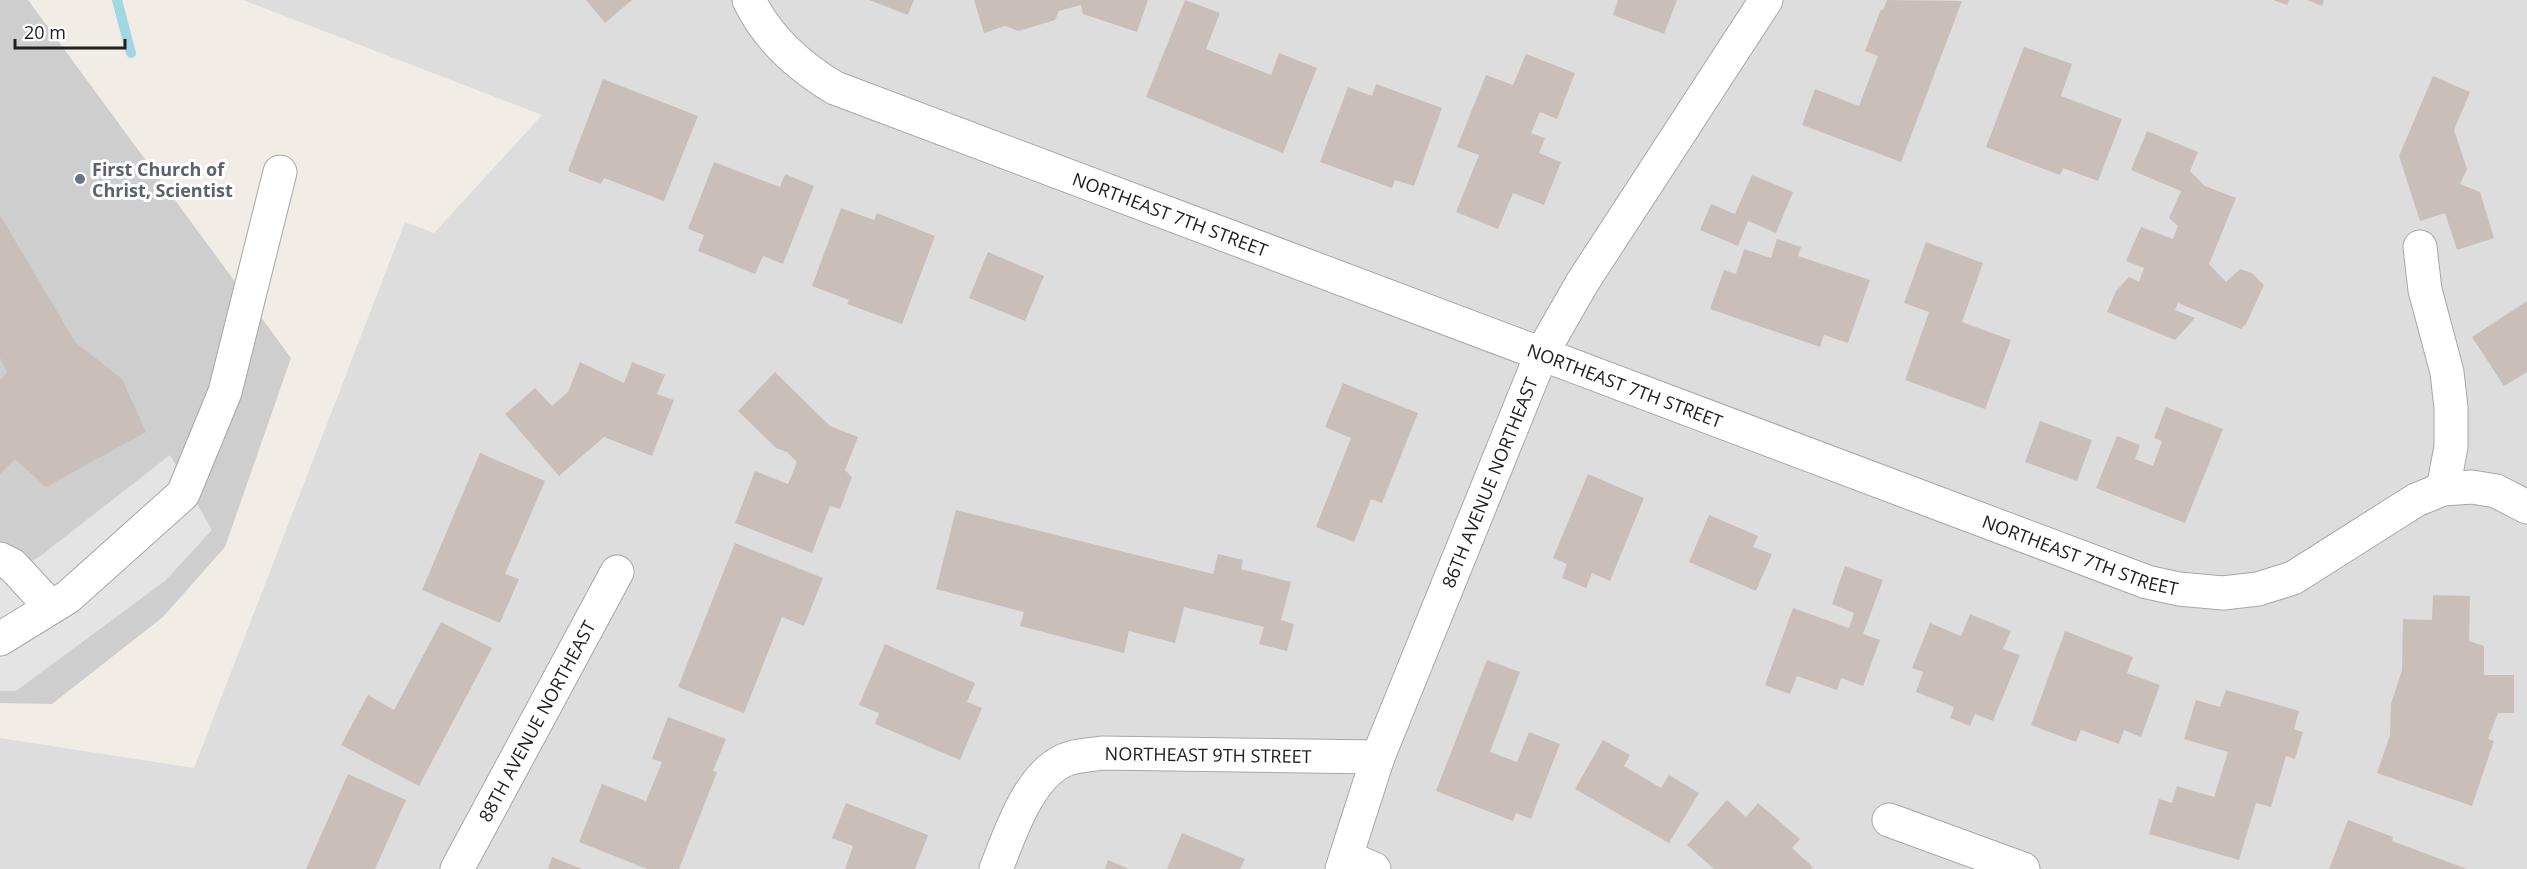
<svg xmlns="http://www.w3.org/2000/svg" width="2527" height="869" font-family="'Open Sans',sans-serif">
<rect width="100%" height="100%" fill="#f1ede6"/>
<polygon fill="#dedddd" points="243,0 2527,0 2527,869 0,869 0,738 194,768 405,222 434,233 542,115"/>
<polygon fill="#cecece" points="0,0 28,0 291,358 225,547 163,617 52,704 0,703"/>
<polygon fill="#e4e4e4" points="170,455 212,530 165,581 16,691 0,691 0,580 39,557"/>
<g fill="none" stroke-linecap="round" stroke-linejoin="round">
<polyline stroke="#a2d6e3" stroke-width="10" points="117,0 131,53"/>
</g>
<g fill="#cabfb8">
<polygon points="586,0 632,0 605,23"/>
<polygon points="869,0 914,0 908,15"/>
<polygon points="974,0 1148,0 1137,32 1083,14 1081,5 1059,11 1055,20 1019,31 1005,26 984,33"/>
<polygon points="1185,0 1220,13 1206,49 1271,75 1279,53 1317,68 1283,153 1146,97"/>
<polygon points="1618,0 1677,0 1664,34 1613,15"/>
<polygon points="1887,0 1962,1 1901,162 1802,125 1815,89 1859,106 1878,56 1865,51 1881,9 1883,10"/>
<polygon points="2273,0 2289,0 2287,5"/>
<polygon points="2307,0 2324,0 2322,6"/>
<polygon points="2024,47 2072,64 2061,96 2122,119 2098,181 2063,168 2060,175 1986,147"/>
<polygon points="1526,54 1575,73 1557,119 1540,112 1531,133 1545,138 1539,153 1561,162 1544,205 1513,193 1498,229 1456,212 1479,155 1457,147 1486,75 1513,85"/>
<polygon points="2433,76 2470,92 2454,130 2467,169 2460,184 2480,192 2494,238 2457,250 2445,213 2420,221 2399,156"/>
<polygon points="603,79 698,116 664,201 604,178 601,184 568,171"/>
<polygon points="1376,84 1442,108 1414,186 1395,180 1392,188 1320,162 1348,87 1372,96"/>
<polygon points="2147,131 2198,152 2190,171 2205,186 2236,198 2209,264 2226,282 2240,269 2252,273 2264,285 2246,324 2241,329 2178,303 2175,310 2195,318 2175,340 2107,312 2116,291 2129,277 2139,282 2144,268 2126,261 2141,227 2173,239 2178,226 2169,218 2181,191 2131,170"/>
<polygon points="714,162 780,187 785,174 814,186 783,264 763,256 755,274 698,251 704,235 688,229"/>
<polygon points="1752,175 1793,192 1776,233 1748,221 1738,246 1700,230 1711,204 1735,214"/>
<polygon points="841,208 874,220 877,213 935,236 902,324 847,304 849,300 812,286"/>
<polygon points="0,215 75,342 122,379 146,432 46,487 15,459 0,474 0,381 7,372 0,358"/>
<polygon points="1777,239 1801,247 1798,256 1870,280 1848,343 1824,335 1820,347 1710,309 1724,270 1736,274 1744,249 1771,258"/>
<polygon points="1926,242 1983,263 1962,322 2011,340 1985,409 1905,380 1929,312 1904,303"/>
<polygon points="988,252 1044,276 1025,321 969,298"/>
<polygon points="2527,301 2527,372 2504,386 2472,337"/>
<polygon points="580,362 624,383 632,362 665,375 657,394 674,400 652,456 604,437 559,476 505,414 535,388 552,406 568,392"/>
<polygon points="775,372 830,426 858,437 845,470 852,477 840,509 830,506 812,553 735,523 755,471 788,484 797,462 787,452 776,448 738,411"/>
<polygon points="1343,383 1418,413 1382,503 1371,499 1354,542 1316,527 1351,438 1325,427"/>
<polygon points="2166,407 2223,429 2185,523 2096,488 2117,436 2140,445 2135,459 2153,466 2162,441 2154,438"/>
<polygon points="2040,421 2092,440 2077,481 2025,462"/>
<polygon points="480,453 545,481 505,574 519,579 500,623 422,590"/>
<polygon points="1588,474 1644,498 1610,581 1592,573 1586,588 1562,578 1567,564 1553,558"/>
<polygon points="956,510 1213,574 1218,554 1243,560 1241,569 1291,582 1281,620 1294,624 1287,651 1259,644 1264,627 1184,607 1175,643 1129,631 1124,653 1020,626 1024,612 936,589"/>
<polygon points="1709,515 1758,536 1753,547 1772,554 1756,591 1689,562"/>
<polygon points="735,543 823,578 804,626 782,617 744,713 678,687"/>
<polygon points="1845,566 1883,580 1863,634 1880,640 1863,686 1841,678 1837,690 1797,676 1790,694 1765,685 1793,608 1849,628 1854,613 1832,604"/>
<polygon points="2433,595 2470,596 2469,641 2484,646 2484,675 2514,675 2514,713 2498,713 2488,739 2494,741 2472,806 2377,773 2390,735 2391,704 2402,670 2403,619 2432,620"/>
<polygon points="1970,614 2011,631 2003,649 2020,655 1993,721 1975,714 1970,726 1950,718 1954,707 1916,692 1923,672 1912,668 1930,623 1961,636"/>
<polygon points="441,622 492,648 419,786 341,745 368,695 394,710"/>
<polygon points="2065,631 2133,657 2127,673 2160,685 2141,737 2124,730 2119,744 2081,730 2076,742 2031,725"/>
<polygon points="885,644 975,683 967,702 982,708 960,760 875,724 879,713 859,705"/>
<polygon points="1487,660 1520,672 1490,752 1517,762 1529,732 1560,744 1531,819 1516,813 1513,821 1436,791"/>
<polygon points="2226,690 2299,711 2294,729 2303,732 2295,759 2286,756 2271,807 2256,803 2239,860 2149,834 2159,799 2172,803 2177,786 2214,797 2228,752 2184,739 2196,700 2220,707"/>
<polygon points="668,717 726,739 713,771 717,772 679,869 647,869 579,842 602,784 646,801 662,762 652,759"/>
<polygon points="1603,740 1630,755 1624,766 1661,788 1669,775 1699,793 1669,843 1575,789"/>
<polygon points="348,774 406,800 375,869 306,869"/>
<polygon points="1727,800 1746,817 1758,803 1800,839 1792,848 1813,867 1811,869 1714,869 1687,845"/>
<polygon points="846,803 928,835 915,869 845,869 853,846 832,838"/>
<polygon points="2348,820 2393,837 2392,841 2467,869 2329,869"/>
<polygon points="1182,833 1245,859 1240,869 1167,869"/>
<polygon points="552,857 582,869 548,869"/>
<polygon points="1108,860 1129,869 1105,869"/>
</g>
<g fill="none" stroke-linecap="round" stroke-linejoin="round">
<g stroke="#a7a7a7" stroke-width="35">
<g id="minor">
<path id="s1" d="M 749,0 C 767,38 800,67 835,88 L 2147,582 L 2179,589 L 2223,593 L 2258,589 L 2293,578 L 2416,500 L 2443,489 L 2472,487 L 2496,491 L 2527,507"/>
<polyline points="2420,247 2425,290 2447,372 2451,408 2451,447 2443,489"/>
<polyline points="0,559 12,565 51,607"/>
<polyline points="0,639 68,597 183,494 225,392 280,172"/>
<polyline points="1889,820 2023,869"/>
<polyline points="1346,857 1374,869"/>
<path id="s2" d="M 457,869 L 617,572"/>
<path id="s3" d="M 996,869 C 1010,834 1028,776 1065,760 C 1076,755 1091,755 1102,753 L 1378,757"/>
<path id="s4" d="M 1342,869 L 1378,757 L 1542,353 L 1582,283 L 1766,0"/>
</g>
</g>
<use href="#minor" stroke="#fff" stroke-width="33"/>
</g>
<circle fill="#6b7280" stroke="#fff" stroke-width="2" cx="80" cy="179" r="6"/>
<g text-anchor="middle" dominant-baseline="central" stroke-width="6" stroke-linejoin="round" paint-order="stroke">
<g font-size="18" font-weight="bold" fill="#5b616d" stroke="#fff" text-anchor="start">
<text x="92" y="169">First Church of<tspan x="92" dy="21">Christ, Scientist</tspan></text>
</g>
<g font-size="18" fill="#202020" stroke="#fff">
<text stroke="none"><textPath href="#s1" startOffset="483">NORTHEAST 7TH STREET</textPath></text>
<text stroke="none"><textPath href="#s1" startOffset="969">NORTHEAST 7TH STREET</textPath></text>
<text stroke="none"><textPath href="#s4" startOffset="414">86TH AVENUE NORTHEAST</textPath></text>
<text stroke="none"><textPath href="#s1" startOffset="1455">NORTHEAST 7TH STREET</textPath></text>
<text stroke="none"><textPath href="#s2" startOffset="168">88TH AVENUE NORTHEAST</textPath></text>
<text stroke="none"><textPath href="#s3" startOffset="276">NORTHEAST 9TH STREET</textPath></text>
</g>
</g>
<path d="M15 39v9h110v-9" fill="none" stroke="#202020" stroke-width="3"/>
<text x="24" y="39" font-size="18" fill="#202020" stroke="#ffffff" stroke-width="4.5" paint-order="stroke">20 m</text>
</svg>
